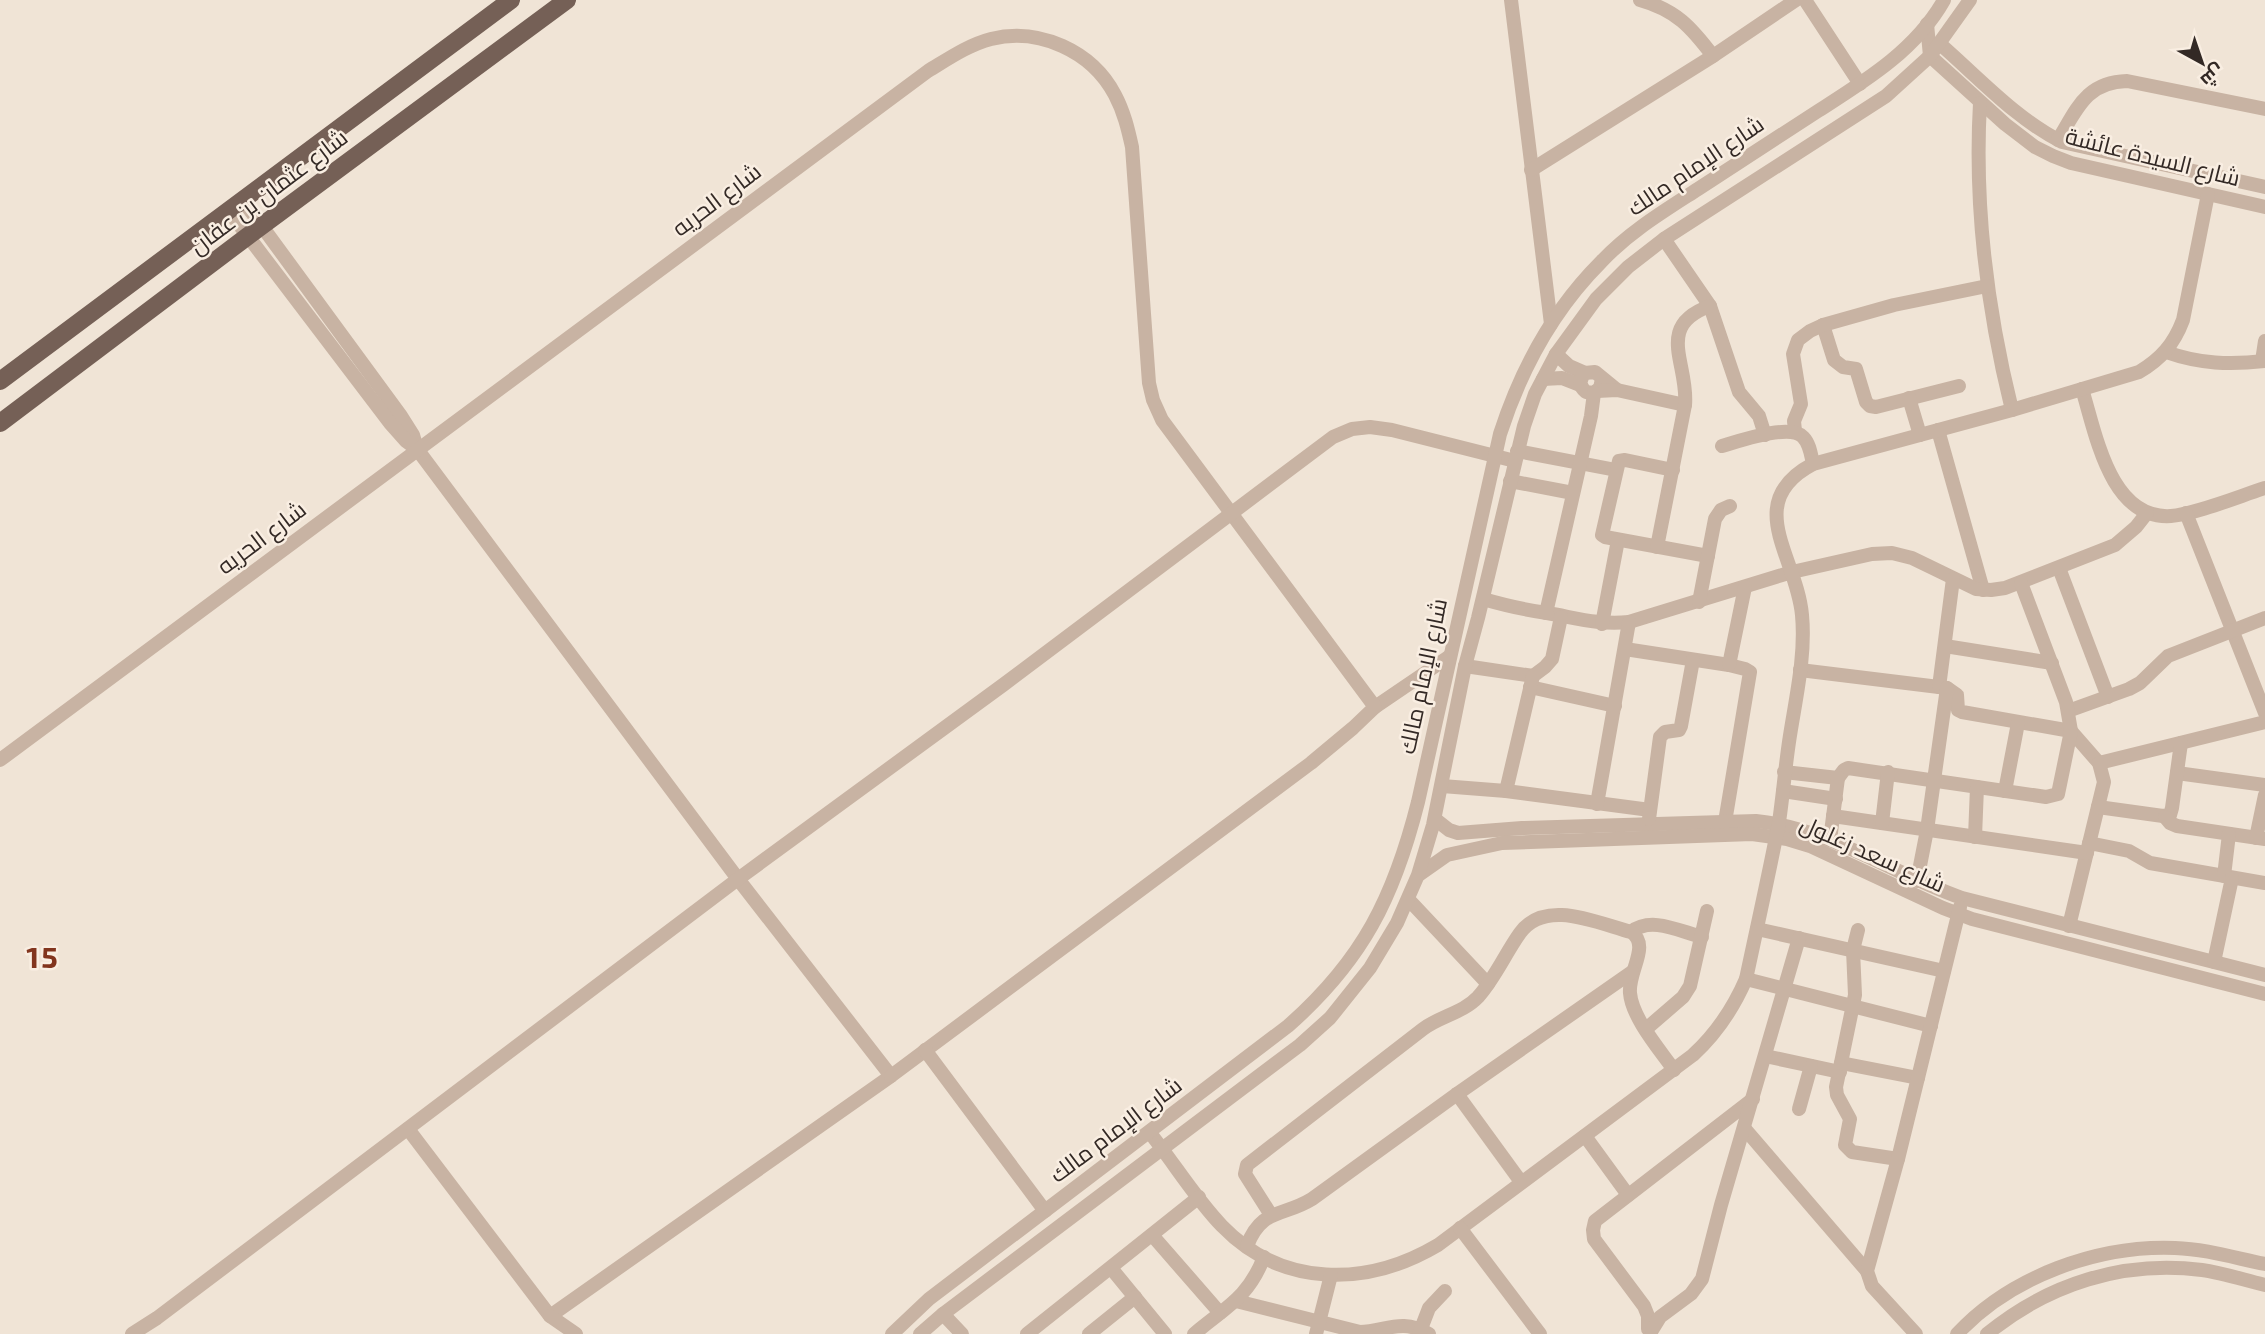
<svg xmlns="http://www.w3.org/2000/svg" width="2265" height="1334" font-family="'Exo 2',Cairo,sans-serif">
<rect width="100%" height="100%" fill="#f0e4d6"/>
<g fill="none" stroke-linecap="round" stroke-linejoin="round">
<g stroke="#c8b3a3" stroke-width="14">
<polyline points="1511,0 1551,324"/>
<path d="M 1640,0 C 1676,10 1691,27 1713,56"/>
<polyline points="1805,0 1860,84"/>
<polyline points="1927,24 1930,56 2005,124 2035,147 2053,156 2071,163 2265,207"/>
<path d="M 1940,44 C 1979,78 2016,119 2062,142 L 2265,187"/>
<path d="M 1980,103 C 1974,207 1987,309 2012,410"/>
<path d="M 2058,140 C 2077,109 2086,82 2127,81 L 2265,109"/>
<polyline points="1531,170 1713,56 1796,0"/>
<polyline points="242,199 401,416 413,435 417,449"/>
<polyline points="228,210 390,423 406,441 417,449 738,879 891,1076 550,1316 408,1129"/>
<polyline points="1664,239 1710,306 1739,392 1759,416 1765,435"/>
<polyline points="1823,325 1834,360 1843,367 1856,369 1866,402 1870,406 1876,407 1959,386"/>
<path d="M 2166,352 C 2200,364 2230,365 2265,361"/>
<polyline points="1556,354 1569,366 1585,373"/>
<polyline points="2262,361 2265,341"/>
<polyline points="1543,379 1562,378 1580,385"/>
<path d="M 1602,379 L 1600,388 L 1594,393 L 1586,392 C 1579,386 1579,380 1585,373 L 1595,372 L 1617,390"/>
<path d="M 2082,389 C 2096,434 2110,520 2171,516 C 2196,514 2240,496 2265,488"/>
<polyline points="1597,391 1617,390 1685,405"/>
<polyline points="1909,398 1920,435"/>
<polyline points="1938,430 1983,590"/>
<polyline points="1795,431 1794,421 1801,404 1793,354 1798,340 1810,331 1823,325 1894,305 1987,286"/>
<path d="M 1722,446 C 1739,441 1790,423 1803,437 C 1810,444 1811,455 1813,464"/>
<polyline points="1517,451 1616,470"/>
<polyline points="1673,470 1625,460 1619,461 1602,535 1605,537 1708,556"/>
<polyline points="1510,481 1573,493"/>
<polyline points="2186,513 2265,713"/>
<path d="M 1657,547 L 1685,405 C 1689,364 1654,326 1710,306"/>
<polyline points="2059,568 2108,697"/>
<path d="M 1483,599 C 1504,605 1525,610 1547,613 C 1577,618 1598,625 1629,622 L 1792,572 L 1872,554 L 1892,553 L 1912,558 L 1976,589 L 1991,590 L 2005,588 L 2115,545 L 2136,527 L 2147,513"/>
<polyline points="1699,602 1715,519 1721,510 1730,506"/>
<polyline points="1546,613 1591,416 1594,393"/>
<polyline points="1602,624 1618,540"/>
<polyline points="1945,646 2052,663"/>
<polyline points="1625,649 1729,665 1745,669 1750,672 1725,822"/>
<polyline points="1729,665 1745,587"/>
<polyline points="1465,666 1533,676"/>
<polyline points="1800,670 1947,688 1957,695 1958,710 1962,712 2071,731 2099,763 2104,782 2069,926"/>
<polyline points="1530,687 1615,706"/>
<polyline points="1939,687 1953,579"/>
<polyline points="1375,707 1450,656"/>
<polyline points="2068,711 2129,689 2140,683 2168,656 2265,618"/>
<path d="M 0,760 L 928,71 C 948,59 968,45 991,39 C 1039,27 1092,51 1115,95 C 1124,112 1128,129 1132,147 L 1149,383 L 1153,400 L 1162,420 L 1375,707 L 1353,728 L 1311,763 L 891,1076"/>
<polyline points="2099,763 2265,722"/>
<polyline points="1784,772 1838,778 1844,770 1848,768 2046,797 2058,794 2071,731 2066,702 2021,583"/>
<polyline points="2177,773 2265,785"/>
<polyline points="1442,786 1506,791 1650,810"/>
<polyline points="1506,791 1533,676 1545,667 1552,659 1561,617"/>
<polyline points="1783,791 1836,799"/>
<polyline points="2005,791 2018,723"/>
<polyline points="1597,804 1629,622"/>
<polyline points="2098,807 2163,816 2170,815 2172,808 2181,743"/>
<polyline points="1833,816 2087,853"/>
<polyline points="2165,817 2170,823 2177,826 2265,839"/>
<path d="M 1435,819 L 1449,830 L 1458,833 L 1522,828 L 1756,821 C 1829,828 1893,874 1962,898 L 2265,975"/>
<polyline points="1649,819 1660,737 1665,732 1679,730 1681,726 1693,660"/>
<polyline points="1882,823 1888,772"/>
<polyline points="1975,837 1977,787"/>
<polyline points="2256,838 2265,795"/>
<polyline points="1830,840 1838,778"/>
<polyline points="2089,843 2129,851 2150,863 2265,883"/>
<polyline points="1420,874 1447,855 1502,843 1752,834 1787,839 1810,846 1943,908 1972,919 2265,994"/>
<polyline points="2224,876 2229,834"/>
<polyline points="1917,881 1927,830 1947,688"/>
<polyline points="1409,900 1488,984"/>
<polyline points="1757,929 1944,971"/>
<polyline points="1858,930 1853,950 1855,995 1836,1087 1837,1095 1850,1119 1845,1145 1852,1152 1898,1159"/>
<path d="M 1631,932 C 1651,916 1679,931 1702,937"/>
<polyline points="2214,962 2232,878"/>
<polyline points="1746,979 1931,1026"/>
<polyline points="1646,1029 1683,997 1690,986 1707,911"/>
<polyline points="925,1050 1045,1211"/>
<polyline points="1765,1056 1840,1072"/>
<polyline points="1841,1063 1918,1078"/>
<polyline points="1457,1094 1521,1182"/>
<polyline points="1799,1109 1811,1066"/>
<polyline points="1745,1129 1867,1271"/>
<path d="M 1150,1133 C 1174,1163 1195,1198 1222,1226 C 1282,1288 1367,1287 1438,1245 L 1693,1055 C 1717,1033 1733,1009 1746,979 C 1757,927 1769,874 1779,822 C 1783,795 1785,769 1789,742 C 1795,701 1806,657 1802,615 C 1797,557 1741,502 1813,464 L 2012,410 L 2139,372 C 2161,359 2174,344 2183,320 L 2208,194"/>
<polyline points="1585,1136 1628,1195"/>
<path d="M 1271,1215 L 1245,1174 L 1247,1165 L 1423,1029 C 1440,1016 1463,1013 1478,997 C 1495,978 1505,954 1520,933 C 1545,898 1597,923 1631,932 C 1651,945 1628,971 1630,993 C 1632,1018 1660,1050 1674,1070"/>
<polyline points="1460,1228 1540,1334"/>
<polyline points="1152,1235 1220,1313"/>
<path d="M 1247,1246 C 1261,1208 1283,1217 1312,1199 L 1457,1094 L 1632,972"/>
<polyline points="1111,1268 1165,1334"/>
<path d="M 1236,1301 L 1360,1332 C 1386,1331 1402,1318 1429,1334"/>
<polyline points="943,1314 962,1334"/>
<polyline points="550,1316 576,1334"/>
<polyline points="1648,1329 1648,1316 1644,1306 1594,1239 1593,1230 1595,1221 1753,1099"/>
<polyline points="1652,1330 1660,1317 1691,1294 1702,1279 1721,1205 1799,938"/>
<polyline points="132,1334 157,1318 738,879 1003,685 1333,437 1352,429 1370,427 1392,430 1515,461"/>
<path d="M 892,1334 L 929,1299 L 1288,1026 C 1363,960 1394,897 1418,802 L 1500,434 C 1521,369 1553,310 1601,262 C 1629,232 1664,211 1698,189 C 1738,163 1778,137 1818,111 C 1865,81 1916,50 1944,0"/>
<polyline points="920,1334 943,1314 1300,1045 1330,1018 1370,968 1397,923 1418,875 1433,825 1465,666 1478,618 1524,426 1535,394 1556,354 1596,299 1628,267 1664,239 1886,96 1930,56 1970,0"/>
<polyline points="1027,1334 1199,1197"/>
<polyline points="1089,1334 1135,1297"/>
<path d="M 1194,1334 C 1226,1307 1248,1298 1264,1257"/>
<polyline points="1316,1334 1331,1275"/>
<polyline points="1419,1334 1429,1308 1445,1291"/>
<polyline points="1916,1334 1872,1286 1867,1271 1898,1159 1960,907"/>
<path d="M 1957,1334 C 2011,1276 2098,1245 2175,1248 C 2206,1249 2235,1258 2265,1264"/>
<path d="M 1987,1334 C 2048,1284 2123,1260 2202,1270 C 2223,1273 2244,1280 2265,1285"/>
</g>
<g stroke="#756056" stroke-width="18">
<polyline points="0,381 511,0"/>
<polyline points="0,423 248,236 567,0"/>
</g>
</g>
<g text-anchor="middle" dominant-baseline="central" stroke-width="5" stroke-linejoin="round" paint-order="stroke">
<g font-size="23" fill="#332925" stroke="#f9eee2">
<text transform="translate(2153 156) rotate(14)">شارع السيدة عائشة</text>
<text transform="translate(1695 165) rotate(-34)">شارع الإمام مالك</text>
<text transform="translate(268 191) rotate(-37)">شارع عثمان بن عفان</text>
<text transform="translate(716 199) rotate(-37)">شارع الحريه</text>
<text transform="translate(261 537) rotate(-37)">شارع الحريه</text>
<text transform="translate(1422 676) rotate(-78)">شارع الإمام مالك</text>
<text transform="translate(1873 853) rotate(24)">شارع سعد زغلول</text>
<text transform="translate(1115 1129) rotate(-37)">شارع الإمام مالك</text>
</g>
<g font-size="30" font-weight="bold" letter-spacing="2" fill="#82351e" stroke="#f9eee2">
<text x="43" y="956">15</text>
</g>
</g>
<g transform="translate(2202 63) rotate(140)" stroke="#f9eee2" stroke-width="5" paint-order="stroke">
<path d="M0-5L12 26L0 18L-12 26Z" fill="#332925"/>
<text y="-10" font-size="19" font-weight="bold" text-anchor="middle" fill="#332925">ش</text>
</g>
</svg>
